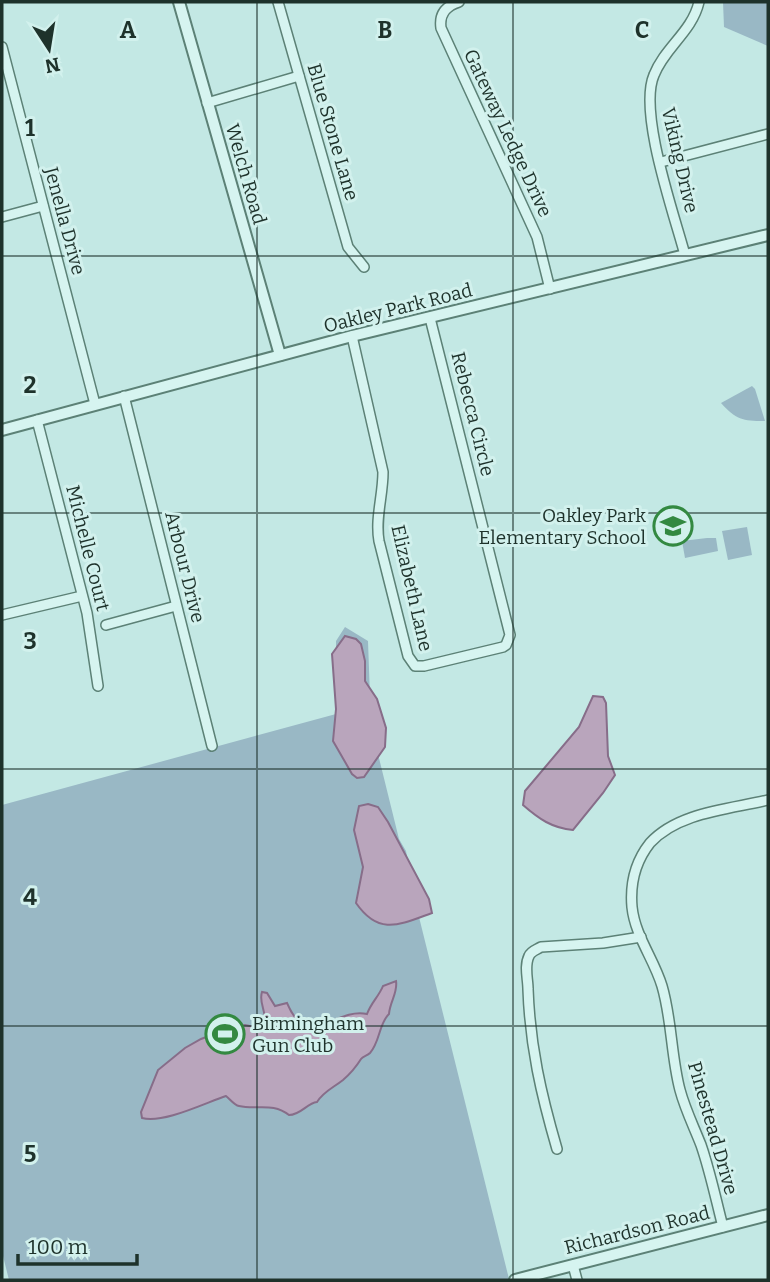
<svg xmlns="http://www.w3.org/2000/svg" width="770" height="1282" font-family="Bitter,serif">
<rect width="100%" height="100%" fill="#c3e8e4"/>
<g fill="#99b8c5">
<polygon points="723,2 768,2 768,46 724,27"/>
<path d="M 752,386 L 755,389 L 765,421 C 743,421 736,420 721,403 Z"/>
<polygon points="747,527 752,555 728,560 722,531"/>
<polygon points="707,538 716,538 718,551 685,558 682,541"/>
<polygon points="345,627 368,641 370,697 377,750 399,839 406,851 417,909 509,1279 9,1280 2,1252 2,805 336,714 336,641"/>
</g>
<g fill="#b9a5bc" stroke="#876d89" stroke-width="2">
<polygon points="345,636 356,639 361,644 365,661 365,681 377,699 386,728 385,747 364,777 357,778 352,774 333,741 336,709 332,654"/>
<path d="M 593,696 L 603,697 L 606,703 L 608,756 L 615,775 L 603,793 L 573,830 C 552,828 539,819 523,805 L 525,791 L 579,727 Z"/>
<path d="M 368,804 L 378,807 L 388,822 L 429,899 L 432,913 C 399,925 379,936 356,903 L 363,867 L 354,830 L 359,806 Z"/>
<path d="M 396,981 C 398,993 390,1001 389,1014 C 379,1023 380,1042 370,1053 C 367,1056 363,1056 361,1059 C 356,1067 350,1074 343,1080 C 333,1088 324,1091 317,1102 C 307,1103 301,1115 289,1115 C 273,1102 257,1110 239,1106 C 234,1105 230,1099 226,1096 C 205,1103 163,1124 142,1118 L 141,1112 L 158,1070 L 185,1048 L 201,1039 L 233,1027 L 245,1025 L 260,1028 L 264,1025 C 268,1013 258,1003 262,992 L 267,993 L 275,1006 L 287,1003 C 309,1054 333,1007 367,1014 C 371,1003 379,996 383,986 Z"/>
</g>
<g fill="none" stroke-linecap="round" stroke-linejoin="round">
<g stroke="#5c8176" stroke-width="12">
<g id="minor">
<polyline points="278,2 348,247 364,267"/>
<path d="M 459,2 C 446,6 439,14 441,28 L 537,237 L 550,289"/>
<polyline points="2,47 95,404"/>
<polyline points="207,103 299,76"/>
<polyline points="661,162 768,134"/>
<polyline points="2,217 43,206"/>
<path d="M 685,255 C 674,214 638,112 654,75 C 665,47 692,32 699,2"/>
<path d="M 352,336 L 383,472 C 383,496 375,518 379,541 L 408,656 L 415,666 L 424,666 L 503,647 L 506,645 L 510,635 L 430,318"/>
<polyline points="124,396 212,746"/>
<polyline points="37,420 87,613 98,686"/>
<polyline points="2,615 82,596"/>
<polyline points="106,625 176,606"/>
<path d="M 557,1149 C 541,1094 530,1046 528,989 C 528,979 524,966 529,956 C 531,951 536,950 541,947 L 603,943 L 641,937"/>
<path d="M 723,1227 C 716,1200 710,1171 701,1145 C 694,1127 685,1109 680,1090 C 671,1056 672,1020 662,986 C 654,959 635,936 632,907 C 630,884 635,862 650,843 C 678,812 731,809 768,800"/>
<polyline points="573,1265 577,1280"/>
</g>
</g>
<g stroke="#5c8176" stroke-width="14">
<g id="tertiary">
<polyline points="179,2 280,355"/>
<polyline points="2,430 352,336 768,235"/>
<polyline points="515,1280 768,1215"/>
</g>
</g>
<use href="#minor" stroke="#d6f4f0" stroke-width="9"/>
<use href="#tertiary" stroke="#d6f4f0" stroke-width="10"/>
</g>
<path fill="none" stroke="#1e322b" stroke-width="2" stroke-opacity="0.55" d="M 257,2 L 257,1280M 513,2 L 513,1280M 2,256 L 768,256M 2,513 L 768,513M 2,769 L 768,769M 2,1026 L 768,1026"/>
<defs>
<g id="school-ring" transform="scale(2.0125)"><circle r="9.5" fill="#d2f1ed" stroke="#338941" stroke-width="1.5"/><path d="M0-5L7-2L0 1L-7-2ZM-4 1L0 2.5L4 1V4Q0 6-4 4Z" fill="#338941"/></g>
<g id="stadium-ring" transform="scale(2.0125)"><circle r="9.5" fill="#d2f1ed" stroke="#338941" stroke-width="1.5"/><path d="M0-5a6.5 5 0 1 0 0 10a6.5 5 0 1 0 0-10ZM-3.5-1.8h7v3.6h-7Z" fill="#338941"/></g>
</defs>
<g fill-rule="evenodd">
<use href="#school-ring" x="673" y="526"/>
<use href="#stadium-ring" x="225" y="1034"/>
</g>
<g text-anchor="middle" dominant-baseline="central" stroke-width="6" stroke-linejoin="round" paint-order="stroke">
<g font-size="19" fill="#1e322b" stroke="#d2f1ed">
<text transform="translate(333 132) rotate(74)">Blue Stone Lane</text>
<text transform="translate(508 133) rotate(65)">Gateway Ledge Drive</text>
<text transform="translate(680 160) rotate(77)">Viking Drive</text>
<text transform="translate(246 174) rotate(74)">Welch Road</text>
<text transform="translate(65 221) rotate(75)">Jenella Drive</text>
<text transform="translate(398 308) rotate(-14)">Oakley Park Road</text>
<text transform="translate(473 414) rotate(76)">Rebecca Circle</text>
<text transform="translate(88 548) rotate(76)">Michelle Court</text>
<text transform="translate(185 567) rotate(76)">Arbour Drive</text>
<text transform="translate(412 588) rotate(77)">Elizabeth Lane</text>
<text transform="translate(713 1128) rotate(74)">Pinestead Drive</text>
<text transform="translate(637 1230) rotate(-14)">Richardson Road</text>
</g>
<g font-size="19" fill="#1e322b" stroke="#d2f1ed" text-anchor="end">
<text x="646" y="515">Oakley Park<tspan x="646" dy="22">Elementary School</tspan></text>
<text x="252" y="1023" text-anchor="start">Birmingham<tspan x="252" dy="22">Gun Club</tspan></text>
</g>
</g>
<g font-size="23" text-anchor="middle" font-weight="bold" fill="#1e322b" stroke="#d2f1ed" stroke-width="6" stroke-linejoin="round" paint-order="stroke">
<text x="128" y="38">A</text>
<text x="385" y="38">B</text>
<text x="642" y="38">C</text>
<text x="30" y="136">1</text>
<text x="30" y="393">2</text>
<text x="30" y="649">3</text>
<text x="30" y="905">4</text>
<text x="30" y="1162">5</text>
</g>
<rect width="770" height="1282" fill="none" stroke="#1e322b" stroke-width="7"/>
<g transform="translate(49 49) rotate(168)" stroke="#d2f1ed" stroke-width="5" paint-order="stroke">
<path d="M0-5L12 26L0 18L-12 26Z" fill="#1e322b"/>
<text y="-10" font-size="19" font-weight="bold" text-anchor="middle" fill="#1e322b">N</text>
</g>
<path d="M18 1254v10h119v-10" fill="none" stroke="#1e322b" stroke-width="3.5"/>
<text x="28" y="1254" font-size="21" fill="#1e322b" stroke="#d2f1ed" stroke-width="5" paint-order="stroke">100 m</text>
</svg>
